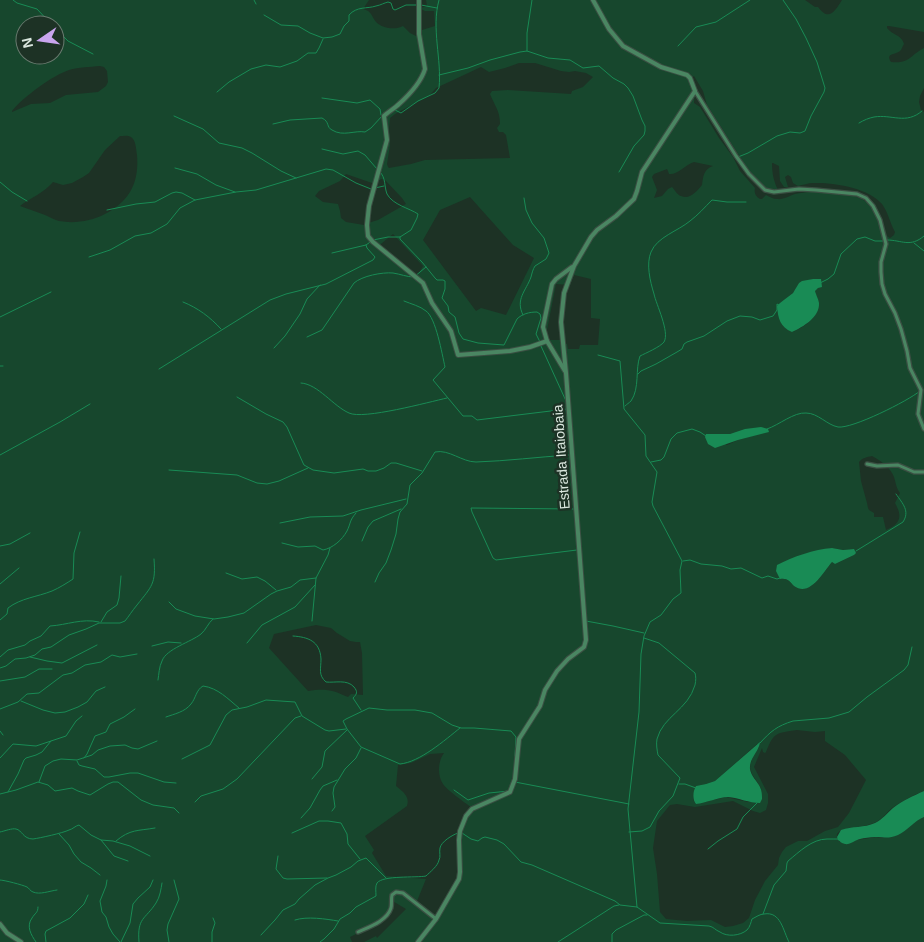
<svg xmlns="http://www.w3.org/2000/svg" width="924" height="942" font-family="Helvetica,sans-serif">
<rect width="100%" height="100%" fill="#1d3225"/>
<path fill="#17472d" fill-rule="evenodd" d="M 0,0 L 369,0 L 363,9 C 372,11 371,16 376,22 C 383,29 396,30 403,26 L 410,33 L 416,36 L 422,30 L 435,26 L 434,11 L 425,11 L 419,8 L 424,7 L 427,6 L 426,0 L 805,0 L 815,7 L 818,7 C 829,22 835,11 842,0 L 924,0 L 924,32 L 889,26 L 887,26 L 887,28 C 892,35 902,35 904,44 C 902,47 902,49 900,51 C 895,55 885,53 891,62 C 910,64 910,55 924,48 L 924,88 L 920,96 L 919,102 L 921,110 L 924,112 L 924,791 C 913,795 902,801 892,808 C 886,813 882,820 874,823 C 869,825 863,826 858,827 C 850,829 829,829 840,842 L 854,841 L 857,840 L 876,837 L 883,838 L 903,832 L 919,819 L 924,817 L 924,942 L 364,942 L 376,936 L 377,938 L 406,909 L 391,900 L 390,910 L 382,921 L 350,937 L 352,942 L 0,942 ZM 25,25 L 55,25 L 55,55 L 25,55 ZM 519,63 L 535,63 L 561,71 L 569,72 L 575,71 L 586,73 L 593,77 L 583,87 L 572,91 L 571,94 L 508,90 L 492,91 L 490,94 C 494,105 500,110 500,124 L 497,128 L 499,132 L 503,132 L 506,135 L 510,158 L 425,160 L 411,164 L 389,168 L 388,167 L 387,164 L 390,145 L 389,128 L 390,118 L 395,114 L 430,95 L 436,88 L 481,67 L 489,72 L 505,68 ZM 100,66 L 104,67 L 107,71 L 108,82 L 106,86 L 98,92 L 66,95 L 50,103 L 31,104 L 12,112 L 12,111 C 22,98 53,75 69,70 C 79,67 90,67 100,66 ZM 694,76 L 703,91 L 707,105 L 750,173 L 766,190 L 776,192 L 778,190 C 774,182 772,174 772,163 L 773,163 L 779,166 L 780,181 L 784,187 L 788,187 L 785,177 L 788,175 L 791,177 L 793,183 L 798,186 C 803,185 808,183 813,183 C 833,182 869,188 882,204 C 888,212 890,223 895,232 L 894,235 L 890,238 C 875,229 879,204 857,197 C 843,192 825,191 811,192 C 806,192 800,193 795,194 C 789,196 783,200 777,199 C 773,199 770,197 766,195 L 762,199 L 760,199 C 755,196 754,193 755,188 L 740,171 L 733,157 L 719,138 L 700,107 L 694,103 C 694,92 699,89 690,79 ZM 120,136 C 123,136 128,135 131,137 C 136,140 136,149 137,155 C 138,166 137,181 130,192 C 116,214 86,226 59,221 C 55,220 50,217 45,215 C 37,212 28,209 20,206 C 30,198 44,193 53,182 L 63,185 L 72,183 L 83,177 L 89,173 L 105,150 ZM 694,162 L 713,166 C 704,169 703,176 702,185 C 697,191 690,200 681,196 C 677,195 675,190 672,187 L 668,189 L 662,196 L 654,198 L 657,190 L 652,177 L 654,174 L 667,169 L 668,171 L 669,174 C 678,175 685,165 694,162 ZM 346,174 L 375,184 L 381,179 L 385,180 L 402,198 L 406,204 L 378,220 L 368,223 L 364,225 L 346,222 L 341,218 L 340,211 L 338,204 L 323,202 L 315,196 L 319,191 L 340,181 ZM 470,197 L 513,245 L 534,258 L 506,315 L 481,308 L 476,311 L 423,240 L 440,210 ZM 393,234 L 423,266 L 417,276 L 376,248 ZM 574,275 L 591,279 L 591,318 L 600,319 L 598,345 L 580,345 L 579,349 L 568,349 L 567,344 L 563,343 L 563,340 L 545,340 L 556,284 L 570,285 ZM 813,279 L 821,279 L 818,288 L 815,291 C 816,296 819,302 818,307 C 816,319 803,328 792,332 L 786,299 L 796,290 L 799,283 ZM 768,431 L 738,440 L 727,445 L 706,434 L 730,434 ZM 872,456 C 880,460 891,468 894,477 C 896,483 896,488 900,493 L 895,503 C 903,517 900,524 886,530 L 883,517 L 874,517 L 874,513 L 869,510 L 868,508 L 867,503 L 861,481 L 859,462 C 862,458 867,457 872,456 ZM 832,548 L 843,550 L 854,549 L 854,555 L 835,564 L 832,562 C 823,572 811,597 794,586 C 789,582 788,578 780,579 L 778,572 L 781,564 L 805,554 ZM 316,625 L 331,628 L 337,633 L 350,641 L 356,642 L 360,642 L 362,653 L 363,695 L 351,694 L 348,697 C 333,690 325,688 308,691 L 269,648 L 274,634 ZM 797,730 L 815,732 L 825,731 L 825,741 L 845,755 L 866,780 L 849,813 L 838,827 L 825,831 L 807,841 L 798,841 L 786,847 L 782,852 L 779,858 L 778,865 L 765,881 L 755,900 L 749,918 L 743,923 L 733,926 L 725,927 L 711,920 L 687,921 L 666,919 L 660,912 L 657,874 L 653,848 L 657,821 L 670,805 L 677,804 L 695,807 L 733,801 L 753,811 L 760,813 L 766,810 L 768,803 L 768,794 L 754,767 L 762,748 L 763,752 L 765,753 L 766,752 C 774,732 776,733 797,730 ZM 757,744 L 759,747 L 752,757 L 750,768 L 752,774 L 761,788 L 762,799 L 748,802 L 726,797 L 696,804 C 691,799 694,792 696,786 L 706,784 L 715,781 ZM 444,753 C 438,761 437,775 443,784 C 447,790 464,802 471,807 L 457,836 L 460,876 L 436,916 L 417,901 L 426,879 L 386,876 L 372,853 L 374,850 L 365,836 L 407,806 C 410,796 403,792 396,786 L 398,765 L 411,763 L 430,754 Z"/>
<g fill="#198b55">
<path d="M 813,279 L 821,279 L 822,287 L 818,288 L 815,291 C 816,295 818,298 819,303 C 820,317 803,327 792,332 C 780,327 778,318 777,306 L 780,303 L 793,293 L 799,283 L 802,281 Z"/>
<polygon points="761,427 768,429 769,432 738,440 715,448 708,444 705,437 706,434 730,434 745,429"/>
<path d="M 832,548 L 843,550 L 854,549 L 856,553 L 854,555 L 835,564 L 832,562 C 824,571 810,598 794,586 C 789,581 788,578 780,579 L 776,571 L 777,565 C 793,557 814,549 832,548 Z"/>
<path d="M 760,742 C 759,752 749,758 750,769 C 751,776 757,781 760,787 C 762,791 762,795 762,799 L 760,803 C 749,803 739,798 728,797 C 719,797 706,803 696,804 C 692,799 693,791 696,786 L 706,784 L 715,781 Z"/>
<path d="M 924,791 L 924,817 C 914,821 908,830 898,835 C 888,839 885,837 875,837 C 870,837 864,838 860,839 C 855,840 850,845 845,844 C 841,843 841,842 838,840 L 837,837 L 841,830 C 852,826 864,828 875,823 C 883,819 887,813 893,808 C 903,800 913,796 924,791 Z"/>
</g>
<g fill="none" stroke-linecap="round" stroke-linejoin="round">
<g stroke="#198b55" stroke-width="1">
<polyline points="13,0 17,3 37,9 52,25"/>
<polyline points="254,0 256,4"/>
<polyline points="421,5 437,8"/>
<path d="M 264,15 L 281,25 L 298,26 L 310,33 L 323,38 L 332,37 L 340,34 L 344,26 L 349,21 L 349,15 C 357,6 367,9 376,6 C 381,5 384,3 388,2 L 391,3 L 393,9 L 395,10 L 406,5 L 417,5"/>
<polyline points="55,28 68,41 93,54"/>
<polyline points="678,46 696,27 716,22 750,0"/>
<polyline points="527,51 527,33 532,0"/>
<polyline points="439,75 468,68 490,60 520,52 527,51 548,58 570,60 583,68 599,66 613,78 624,84 628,88 633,96 642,120 645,126 645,131 644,135 634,146 619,172"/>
<polyline points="217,92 229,82 251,69 266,65 280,67 297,61 308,53 316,53 319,48 323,39"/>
<polyline points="322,98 357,103 370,100 380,109 381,115"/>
<path d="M 395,110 L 401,113 L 418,101 L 435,93 L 439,88 C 442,59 431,29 439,0"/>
<polyline points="174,116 203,129 219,143 242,148 252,153 281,171 296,178"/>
<path d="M 859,123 C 864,120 869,118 874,117 C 892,114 906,125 922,111"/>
<path d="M 273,124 L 290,120 L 322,118 C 330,122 326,127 332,130 C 343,137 355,130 365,132 L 371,128 L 383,115"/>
<polyline points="322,149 343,154 358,151 365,155 377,169"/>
<polyline points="738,157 748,153 777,136 790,132 800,133 805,131 811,116 824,92 825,88 817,62 806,38 796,19 783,0"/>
<polyline points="175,168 197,174 216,185 235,192"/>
<polyline points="0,182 12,192 27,201"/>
<polyline points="375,188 384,186"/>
<polyline points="107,210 136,204 155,202 172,193 176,192 182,193 195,200"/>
<path d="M 400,237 L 400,239 L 422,262 L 435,278 L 437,280 L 443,280 L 445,281 L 445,289 L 442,298 L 448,306 L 449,312 L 455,317 L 459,333 L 463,339 L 478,343 L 504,345 L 517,319 C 522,314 529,312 537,312 L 540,314 L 541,318 L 536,334 L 540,342"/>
<path d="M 887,240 C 902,240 910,248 924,236"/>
<polyline points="914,243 924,251"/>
<path d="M 332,253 L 366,245 L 373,240 L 388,237 L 400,237 L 411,230 L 417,218 L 418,214 C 409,208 393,205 387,194 C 384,186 386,178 380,172"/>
<polyline points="89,257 110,250 135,236 151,233 167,224 180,208 195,200 236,192 256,190 326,169 333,170 356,183 371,189"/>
<polyline points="820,283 828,279 834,274 841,254 857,239 865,237 875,241 883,241"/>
<path d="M 404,301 C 411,304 420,306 426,311 C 436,318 442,354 445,367 L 433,380 L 463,416 L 472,416 L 477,420 L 567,409"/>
<path d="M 183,302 C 198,308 210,317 221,329"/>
<path d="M 523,315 C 515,299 526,291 531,277 C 532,273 533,269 535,266 L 546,259 L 549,253 L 544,238 L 532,223 L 526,210 L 524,198"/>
<polyline points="0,317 51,292"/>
<path d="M 307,337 L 322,330 L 354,283 C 362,276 382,272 393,273 C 400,274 407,277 414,277 L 426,267"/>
<polyline points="541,346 566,401"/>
<polyline points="274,348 285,336 300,314 307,299 320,285"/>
<polyline points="598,355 620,361 624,409 645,435 646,456 657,472 652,502 653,506 682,561 680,570 681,593 673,599 661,615 650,622 644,636 641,654 639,712 628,809 637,907"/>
<polyline points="0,366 3,366"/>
<polyline points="159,369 270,300 286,294 326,284 373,260 375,257 367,248 366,245"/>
<polyline points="638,374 641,371 656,364 677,352 682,349 684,344 687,342 704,336 727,321 740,316 752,317 760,320 773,316 777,310 777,304 779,305"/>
<path d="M 301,383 C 318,384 333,406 349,413 C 363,420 429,402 447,398"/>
<polyline points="237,397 266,414 283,422 287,427 303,463 304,465 313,470 334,473 363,469 368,471 376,471 384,468 391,463 396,463 422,471"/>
<path d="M 625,406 C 627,404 629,403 631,401 C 640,388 635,369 640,356 C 646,353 660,347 664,342 C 670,332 656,304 654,294 C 650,281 646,264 651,252 C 657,237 678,231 690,221 C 698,215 705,207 712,200 L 727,202 L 746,202"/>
<polyline points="567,415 572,483"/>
<path d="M 767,429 C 779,425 794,412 806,413 C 818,413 827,425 838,427 C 852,429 908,401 920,391"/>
<polyline points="0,455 60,422 90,404"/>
<polyline points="651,462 661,460 664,457 671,439 677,433 692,429 700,432 706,436"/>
<polyline points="169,470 237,475 257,483 267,484 279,481 308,468"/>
<polyline points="574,509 471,508 472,512 493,558 496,560 577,550"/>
<polyline points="280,523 310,517 343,516 361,510 406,499"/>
<polyline points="362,541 368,527 373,521 401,509"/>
<path d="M 282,543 L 298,547 L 315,546 L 323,550 C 333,548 342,540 347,531 C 351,523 349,521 356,513"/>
<polyline points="0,546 10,544 30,533"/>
<path d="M 856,551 L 903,522 C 910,511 903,504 896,494"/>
<polyline points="683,561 690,560 701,564 722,566 731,569 741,568 762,578 768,576 777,579 780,578"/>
<polyline points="226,573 242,579 257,577 265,581 276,590"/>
<path d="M 375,582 L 379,573 L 386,563 L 391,550 L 396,534 L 398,519 L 400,512 L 407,504 L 410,485 L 422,473 L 435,452 C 449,449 462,462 476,462 C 507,461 538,457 569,455"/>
<polyline points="0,584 19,568"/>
<polyline points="169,602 176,609 195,616 214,619 228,617 244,613 271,594 277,591 291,587 300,580 316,578"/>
<path d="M 0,620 L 7,614 L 8,608 C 21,598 37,597 52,591 C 59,588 67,583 73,579 L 74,553 L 80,532"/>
<polyline points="312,621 316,578 328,555 330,548"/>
<polyline points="586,621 613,626 644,633"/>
<polyline points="101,622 107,612 117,605 119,598 121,576"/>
<path d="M 293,636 C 308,637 320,641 321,659 C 321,669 318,675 326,682 C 335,683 347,679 354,687 C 358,692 357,694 353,698 L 361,710"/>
<polyline points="247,643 262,625 295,607 315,585"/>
<polyline points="152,646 168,642 181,643"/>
<path d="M 0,657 L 8,650 L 25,645 L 30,641 L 41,636 L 50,626 C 67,625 82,618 99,622"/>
<polyline points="30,657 47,661 62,663 97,645"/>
<path d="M 0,668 L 6,666 L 15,659 L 26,658 L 35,655 L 42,649 L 51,647 L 69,635 L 86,629 L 99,623 L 120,623 L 125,621 C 129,616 132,611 137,605 C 152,586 156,584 154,559"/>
<path d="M 158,680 C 159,674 159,667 162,661 C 166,649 191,642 201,634 C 206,630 208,623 213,619"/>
<polyline points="0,681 25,677 39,669 52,669"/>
<polyline points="21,701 43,710 55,713 65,712 78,707 87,702 96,691 105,687"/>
<polyline points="0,709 18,702 27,694 39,693 63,675 72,673 85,665 101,662 112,655 120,657 137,654"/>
<path d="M 166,717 C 174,714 185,712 191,704 C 196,698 196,690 203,686 C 218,688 228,699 239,708"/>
<path d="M 460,728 C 445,740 420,762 400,764 L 361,747 L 347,729 L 343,721 L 346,719 L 369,708 L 387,710 L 415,710 L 432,713 L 452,725 L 461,728 L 474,728 L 511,731 L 516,737 L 515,756"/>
<polyline points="0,731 3,735"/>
<path d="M 760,743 C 771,731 777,726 793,721 L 829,718 L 849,712 L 867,697 L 904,670 L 908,665 L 912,647"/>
<polyline points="0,758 13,744 36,746 66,736 76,721 82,716"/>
<polyline points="84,758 87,754 95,736 106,732 110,724 124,717 135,709"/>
<polyline points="182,759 210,745 226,715 232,710 247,707 266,700 295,702 302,716 325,730 329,731 346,729"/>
<polyline points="77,761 79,765 82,766 95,769 104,777 109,777 130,773 138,773 164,782 176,783"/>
<polyline points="312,779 322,767 325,751 347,730"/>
<polyline points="39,782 45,766 53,761 61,759 77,760 92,755 98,750 110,746 125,745 132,748 138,749 157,741"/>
<polyline points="515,782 629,804"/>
<polyline points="679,784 685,784 696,788"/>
<polyline points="454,790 468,800 489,793 509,791"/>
<polyline points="8,792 18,774 24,760 26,758 36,755 42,752 51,741"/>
<polyline points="0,794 16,790 38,782 48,785 55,791 72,788 78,791 90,795 108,784 113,782 118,782 141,800 153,805 174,808 179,813"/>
<polyline points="195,802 201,796 223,789 237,779 295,718 301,716"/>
<polyline points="332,811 335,807 333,793 334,787 345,769 356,758 361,748"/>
<polyline points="301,818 310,808 320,790 323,786 337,780"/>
<path d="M 0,832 C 5,831 12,828 16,829 C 22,830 23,839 33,839 C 40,838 63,833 69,830 C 73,829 75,826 79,825 L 91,835 L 101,840 L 113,841 L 130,846 L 150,856"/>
<path d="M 629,832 L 642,831 L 650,827 L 659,811 L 673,796 L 680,778 L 658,755 C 657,750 656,744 657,739 C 663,716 688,710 695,685 C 696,680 696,677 695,673 L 659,643 L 644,638"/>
<polyline points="292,833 319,821 328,821 341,823 347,834 348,844 360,859"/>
<path d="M 462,833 L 471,839 L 478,841 L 482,838 L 485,837 L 497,840 L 504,844 L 521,862 L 532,865 L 615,901 L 620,905 L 637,907 L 660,923 L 709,926 C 714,927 715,930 720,932 C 727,937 740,936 747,930 C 750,927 751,922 752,919 C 756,917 760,914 764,914 C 781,911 783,931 789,942"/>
<polyline points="59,834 69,845 74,854 81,862 91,868 100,875"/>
<polyline points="101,840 114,856 128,861"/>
<path d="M 116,841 C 130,829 138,831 155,828"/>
<polyline points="708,849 718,841 737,829 743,817 757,803"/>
<polyline points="278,856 276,869 283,878 287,879 327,878"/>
<path d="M 0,880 C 4,880 23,885 27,887 C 29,888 30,891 33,892 C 40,895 49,891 57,890"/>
<polyline points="107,880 106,886 100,901 102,912 106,917 109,927 113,934 120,942"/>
<path d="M 763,914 L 774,885 L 786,871 L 787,863 L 788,861 C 799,852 812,839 827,839 C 831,839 835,839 839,839"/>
<path d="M 295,920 C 307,916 326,919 338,921"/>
<polyline points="261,935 275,920 283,910 295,904 299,899 315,885 328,878 336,875 351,867 358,861 366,858 386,878"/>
<path d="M 36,942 C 31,935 26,926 32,918 C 35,913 38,913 38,907"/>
<polyline points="46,942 45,934 46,931 70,918 84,904 88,895"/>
<polyline points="121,942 130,923 133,904 138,898 150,887 153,880"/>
<path d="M 139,942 C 137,917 145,920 156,903 C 160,897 161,889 162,883"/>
<polyline points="169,942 167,930 168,924 179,899 174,880"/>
<polyline points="212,942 212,932 215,923 213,918"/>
<path d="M 320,942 L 324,939 L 334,929 L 340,919 L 350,913 L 356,907 L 376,896 C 376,892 375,886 377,883 C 383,875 416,878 426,876 C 430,872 438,866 439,860 C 441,857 439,852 440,848 C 441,842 452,835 458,833"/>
<polyline points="558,942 614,906 619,905"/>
<polyline points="612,942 612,934 616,930 644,915 647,915"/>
</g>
<g stroke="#3b4f43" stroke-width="5.5">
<g id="minor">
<polyline points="695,91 736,156 749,174 765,190 774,192 799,189 816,190 857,194 866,198 873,206 880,220 886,244 881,262 881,272 882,284 885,294 895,313 901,329 907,351 910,368 921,390 918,414 924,429"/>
<polyline points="867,464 877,466 898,465 914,472 924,472"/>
<path d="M 358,932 C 369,927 387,921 391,908 C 392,904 391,899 392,895 L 396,892 L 403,893 L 436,919"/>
</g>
</g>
<g stroke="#3b4f43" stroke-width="6">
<g id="tertiary">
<path d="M 419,0 L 419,34 L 425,69 C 421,82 409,95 399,104 C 395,108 388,112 384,116 L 387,140 L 369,206 L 367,225 L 368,236 L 373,242 L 423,283 L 432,303 L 451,331 L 458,355 L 510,351 L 530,347 L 547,341"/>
<polyline points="565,371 547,341 543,327 552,284 556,279 572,267"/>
<polyline points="0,924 7,933 21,942"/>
<polyline points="418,942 436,919 459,879 460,872 459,840 460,831 466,816 472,809 510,792 515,779 519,739 540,706 545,690 557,671 568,659 584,647 586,640 566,373 561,322 564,293 574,266 591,237 597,230 616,216 634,199 637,191 642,172 695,91 690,78 687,75 661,67 623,46 609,29 593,0"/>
</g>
</g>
<use href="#minor" stroke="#4a8662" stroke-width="3"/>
<use href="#tertiary" stroke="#4a8662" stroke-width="4"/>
</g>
<g text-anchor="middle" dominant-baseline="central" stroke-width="5" stroke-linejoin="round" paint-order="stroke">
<g font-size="14" fill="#dae7de" stroke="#1d3225">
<text transform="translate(561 457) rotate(-94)">Estrada Itaiobaia</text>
</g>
</g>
<g transform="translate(40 40) rotate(257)"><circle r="24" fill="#1d3225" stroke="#697a6f"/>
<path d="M0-4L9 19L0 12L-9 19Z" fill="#c9a5ee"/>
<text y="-8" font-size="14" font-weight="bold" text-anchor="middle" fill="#dae7de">N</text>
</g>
</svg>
